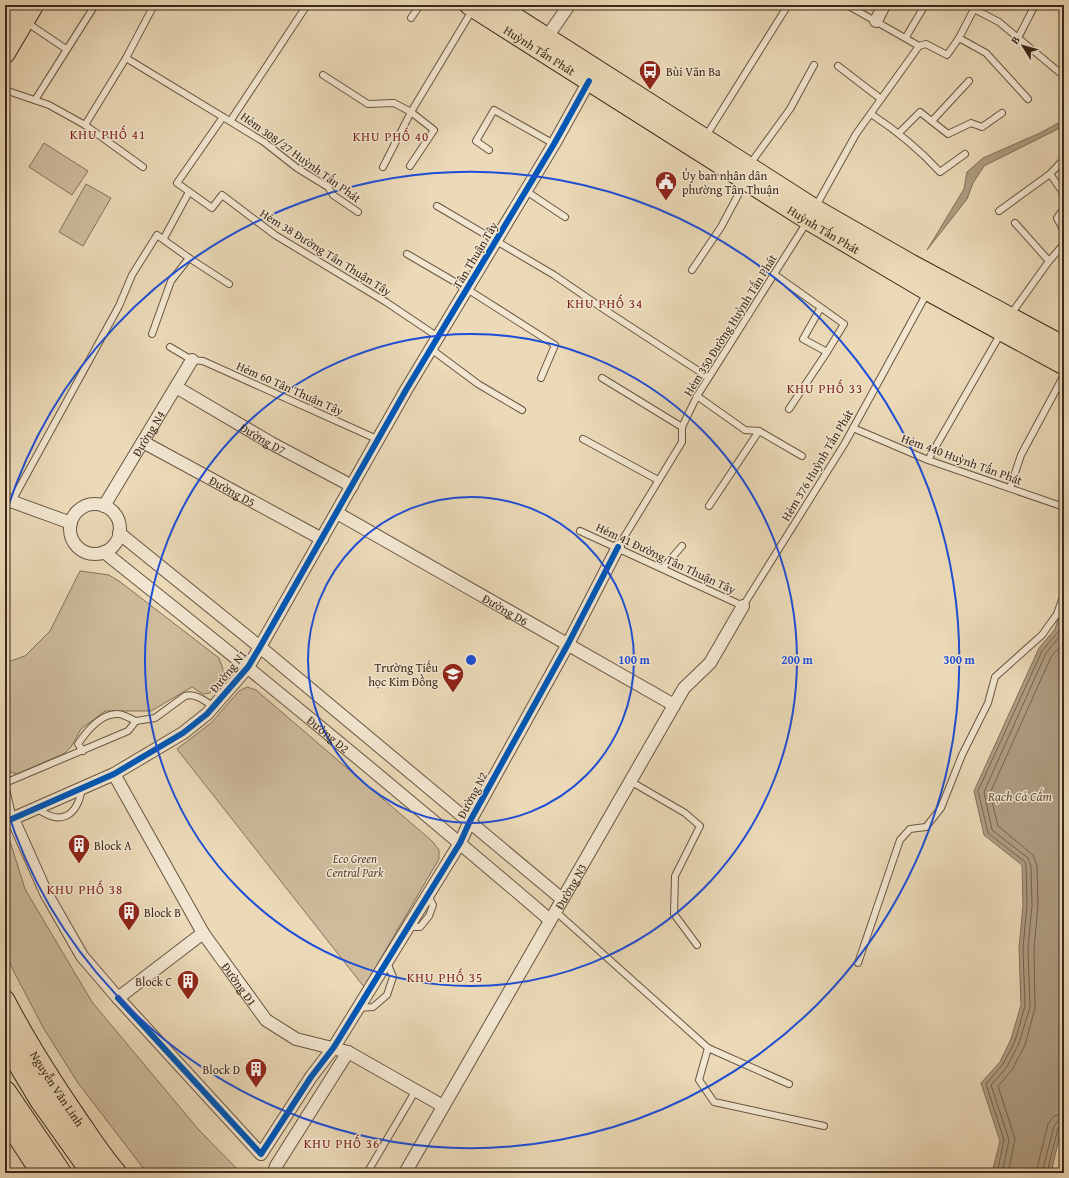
<svg xmlns="http://www.w3.org/2000/svg" width="1069" height="1178" font-family="'Gentium Book Plus',serif">
<rect width="100%" height="100%" fill="#ebd9b7"/>
<filter id="stains"><feTurbulence type="fractalNoise" baseFrequency=".005" numOctaves="4"/><feColorMatrix values="0 0 0 0 .2 0 0 0 0 .09 0 0 0 0 .02 0 0 0 .5 -.17"/></filter>
<radialGradient id="worn" r=".72"><stop offset=".6" stop-color="#630" stop-opacity="0"/><stop offset="1" stop-color="#630" stop-opacity=".3"/></radialGradient>
<g fill="#cdbb9c" stroke="#84725c">
<polygon points="44,143 88,171 72,195 29,167"/>
<polygon points="86,184 111,198 83,246 59,232"/>
<polygon points="80,571 109,575 119,581 219,658 223,669 223,678 210,693 203,694 192,687 151,711 105,711 81,729 71,747 65,753 17,774 10,772 5,767 5,663 25,656 50,631"/>
<polygon points="247,687 256,690 432,841 439,850 439,859 364,987 177,749 211,723 239,691"/>
<polygon points="8,835 25,889 92,1002 198,1129 241,1173 147,1173 78,1083 44,1029 13,970 5,951 5,837"/>
</g>
<g fill="#af9d82" stroke="#816f59">
<polygon points="1064,120 1064,126 984,166 973,183 967,199 927,250 964,189 967,172 983,158 1040,133"/>
<polygon points="1064,600 1064,1117 1051,1173 992,1173 1000,1141 981,1083 1000,1062 1011,1039 1021,1005 1019,948 1023,905 1022,865 984,835 974,791 1039,648 1055,629"/>
</g>
<g fill="none" stroke-linecap="round" stroke-linejoin="round">
<g stroke="#75634e" stroke-width="1">
<polyline points="997,1173 1004,1140 986,1084 1003,1064 1015,1041 1025,1006 1023,948 1027,905 1026,866 1025,862 988,833 978,791 1042,651 1059,631 1064,613"/>
<polyline points="1002,1173 1009,1140 991,1085 1007,1067 1019,1043 1030,1007 1028,949 1032,905 1031,866 1028,858 992,830 984,792 1046,653 1064,631"/>
<polyline points="1008,1173 1015,1139 998,1086 1012,1070 1025,1045 1035,1008 1034,949 1038,905 1037,866 1033,855 998,826 990,793 1051,657 1064,642"/>
<polyline points="1036,1173 1048,1124 1054,1116 1064,1114"/>
<polyline points="1042,1173 1054,1126 1058,1121 1064,1120"/>
<polyline points="1047,1173 1058,1128 1064,1125"/>
</g>
<g stroke="#675542" stroke-width="8">
<g id="lane">
<polyline points="847,5 919,46"/>
<polyline points="411,18 420,5"/>
<polyline points="26,22 66,49"/>
<polyline points="906,37 925,5"/>
<polyline points="959,38 986,53 1028,99"/>
<polyline points="1018,38 1035,5"/>
<polyline points="126,58 264,142 297,168 328,187 333,195 358,212"/>
<polyline points="838,66 881,99"/>
<polyline points="323,75 368,104 394,103 411,112 434,130 410,166"/>
<polyline points="5,90 49,105 85,125 143,167"/>
<polyline points="35,100 95,5"/>
<path d="M 871,114 C 897,131 919,149 940,172 L 965,154"/>
<polyline points="223,117 177,183 212,208 222,195 275,235 386,302 438,337"/>
<polyline points="231,120 307,5"/>
<polyline points="932,121 969,81"/>
<polyline points="85,125 126,58 154,5"/>
<polyline points="899,133 920,112 948,134 971,123 982,127 1002,113"/>
<polyline points="706,136 788,5"/>
<polyline points="489,150 476,141 494,110 554,144"/>
<polyline points="750,164 790,109 814,65"/>
<polyline points="383,167 411,112 473,9"/>
<polyline points="1050,174 1064,194"/>
<polyline points="526,191 565,217"/>
<polyline points="437,206 554,275 605,310 708,377"/>
<polyline points="816,206 856,134 919,46 926,44 947,55 959,38 974,9 999,22 1059,72 1064,67"/>
<polyline points="1064,208 1057,218 1064,231"/>
<polyline points="999,211 1050,174 1064,159"/>
<polyline points="1015,223 1049,261"/>
<polyline points="164,238 189,192"/>
<polyline points="407,254 467,289 555,345 541,378"/>
<polyline points="692,270 721,227 745,182"/>
<polyline points="774,274 844,324 827,352"/>
<polyline points="1011,314 1049,261 1064,244"/>
<polyline points="152,334 171,281 189,258"/>
<polyline points="170,347 192,360 203,361 379,440"/>
<polyline points="431,349 478,384 522,410"/>
<polyline points="602,378 682,427"/>
<polyline points="697,396 745,430 759,431 802,456"/>
<polyline points="789,409 827,352 803,339 820,309"/>
<polyline points="853,428 928,460 1064,507"/>
<polyline points="583,439 658,480"/>
<polyline points="928,460 1001,333"/>
<polyline points="1010,488 1021,455 1064,375"/>
<polyline points="12,501 119,306 132,275 157,235 189,258 229,284"/>
<polyline points="709,506 759,431"/>
<polyline points="580,531 743,606 845,443 927,293"/>
<polyline points="618,547 682,442 682,427 697,396 807,222"/>
<polyline points="663,568 682,546"/>
<path d="M 83,751 L 78,744 C 86,732 101,713 118,714 C 123,714 131,719 136,721"/>
<polyline points="630,781 685,813 700,826 675,876 674,914 697,945"/>
<path d="M 5,783 L 128,731 L 136,721 L 155,718 L 185,696 C 196,693 205,701 214,707"/>
<polyline points="5,785 13,819"/>
<path d="M 38,809 C 61,826 77,816 82,789"/>
<polyline points="555,911 708,1048 789,1084"/>
<polyline points="409,927 420,927 429,916 433,905 428,896"/>
<polyline points="858,963 900,840 910,829 926,827 941,808 962,755 988,703 995,677 1042,635 1057,614 1064,594"/>
<polyline points="358,1008 373,1007 387,995 393,977 387,962"/>
<polyline points="708,1048 699,1080 714,1102 824,1126"/>
<polyline points="367,1173 416,1090"/>
</g>
</g>
<g stroke="#675542" stroke-width="14">
<g id="street">
<polyline points="876,21 884,5"/>
<polyline points="543,43 569,5"/>
<path id="s1" d="M 176,387 L 271,443 L 352,486"/>
<path id="s2" d="M 143,442 L 322,539"/>
<polyline points="5,499 71,523"/>
<circle cx="95" cy="529" r="25"/>
<path id="s3" d="M 104,506 L 192,360"/>
<path id="s4" d="M 337,513 L 674,705"/>
<polyline points="119,533 260,647 562,899"/>
<path id="s5" d="M 104,552 C 255,672 404,795 550,920"/>
<path id="s6" d="M 114,774 L 203,933 L 266,1020 L 296,1039 L 348,1052 L 443,1106"/>
<polyline points="13,819 46,893 82,956 118,998 203,933"/>
<polyline points="5,822 114,774 183,733 207,714 248,667 260,647 406,390 554,144 589,81"/>
<polyline points="118,998 261,1154 311,1077 334,1047 460,843 470,821 568,644 618,547"/>
<polyline points="274,1173 276,1166 348,1052"/>
<path id="s7" d="M 405,1173 L 684,688 L 710,663 L 743,606"/>
</g>
</g>
<g stroke="#3b291b" stroke-width="21">
<g id="primary">
<path id="s8" d="M 469,5 L 808,220 L 928,291 L 1064,365"/>
<polyline points="496,5 815,209 911,264 1064,346"/>
<polyline points="5,54 34,5"/>
<path id="s9" d="M 5,1000 C 26,1041 51,1080 77,1118 C 90,1137 102,1156 117,1173"/>
<polyline points="5,1118 41,1173"/>
</g>
</g>
<g stroke="#3b291b" stroke-width="24">
<g id="highway">
<polyline points="5,16 12,5"/>
<polyline points="5,1040 41,1100 93,1173"/>
<polyline points="5,1092 60,1173"/>
</g>
</g>
<use href="#lane" stroke="#f2e6d0" stroke-width="6"/>
<use href="#street" stroke="#f2e6d0" stroke-width="12"/>
<use href="#primary" stroke="#ebd9b7" stroke-width="19"/>
<use href="#highway" stroke="#ebd9b7" stroke-width="22"/>
<g stroke="#f2e6d0" stroke-width="8">
<g id="cycleway">
<polyline points="5,822 114,774 183,733 207,714 248,667 260,647 406,390 554,144 589,81"/>
<polyline points="118,998 261,1154 311,1077 334,1047 460,843 470,821 568,644 618,547"/>
</g>
</g>
<use href="#cycleway" stroke="#0057b8" stroke-width="6"/>
</g>
<g fill="none" stroke="#1d4ed8" stroke-width="2">
<circle cx="471" cy="660" r="163"/>
<circle cx="471" cy="660" r="326"/>
<path d="M6 513A488 488 0 1 1 6 807"/>
</g>
<defs>
<g id="bus-pin" transform="scale(1.15)"><path d="M0 17L-7.5 6A9.5 9.5 0 1 1 7.5 6Z" fill="#8f2418" stroke="#f2e6d0"/><path d="M-5-6H5V4H4V6H2V4H-2V6H-4V4H-5ZM-3.5-4V0h7V-4ZM-3.5 1.2v1.5H-2V1.2ZM2 1.2v1.5H3.5V1.2Z" fill="#fff"/></g>
<g id="civic-pin" transform="scale(1.15)"><path d="M0 17L-7.5 6A9.5 9.5 0 1 1 7.5 6Z" fill="#8f2418" stroke="#f2e6d0"/><path d="M-.6-6.5H3V-4.5H.6V-3L4-1V1h2V6H-6V1h2V-1L-.6-3ZM-1.2 2.5V6h2.4V2.5Z" fill="#fff"/></g>
<g id="school-pin" transform="scale(1.15)"><path d="M0 17L-7.5 6A9.5 9.5 0 1 1 7.5 6Z" fill="#8f2418" stroke="#f2e6d0"/><path d="M0-5L7-2L0 1L-7-2ZM-4 1L0 2.5L4 1V4Q0 6-4 4Z" fill="#fff"/></g>
<g id="building-pin" transform="scale(1.15)"><path d="M0 17L-7.5 6A9.5 9.5 0 1 1 7.5 6Z" fill="#8f2418" stroke="#f2e6d0"/><path d="M-4-6H4V6H1V3H-1V6H-4ZM-2.5-4.3h1.7v1.8h-1.7ZM.8-4.3h1.7v1.8H.8ZM-2.5-1h1.7V.8h-1.7ZM.8-1h1.7V.8H.8Z" fill="#fff"/></g>
</defs>
<g fill-rule="evenodd">
<use href="#bus-pin" x="650" y="71"/>
<use href="#civic-pin" x="666" y="182"/>
<use href="#school-pin" x="453" y="674"/>
<use href="#building-pin" x="79" y="845"/>
<use href="#building-pin" x="129" y="912"/>
<use href="#building-pin" x="188" y="981"/>
<use href="#building-pin" x="256" y="1069"/>
</g>
<g text-anchor="middle" dominant-baseline="central" stroke-width="3" stroke-linejoin="round" paint-order="stroke">
<g font-size="12" fill="#3b291b" stroke="#f2e6d0">
<text stroke="none"><textPath href="#s8" startOffset="84">Huỳnh Tấn Phát</textPath></text>
<text transform="translate(301 157) rotate(36)">Hẻm 308/27 Huỳnh Tấn Phát</text>
<text stroke="none"><textPath href="#s8" startOffset="420">Huỳnh Tấn Phát</textPath></text>
<text transform="translate(326 252) rotate(32)">Hẻm 38 Đường Tân Thuận Tây</text>
<text transform="translate(475 255) rotate(-59)">Tân Thuận Tây</text>
<text transform="translate(730 325) rotate(-58)">Hẻm 350 Đường Huỳnh Tấn Phát</text>
<text transform="translate(290 388) rotate(24)">Hẻm 60 Tân Thuận Tây</text>
<text stroke="none"><textPath href="#s3" startOffset="85">Đường N4</textPath></text>
<text stroke="none"><textPath href="#s1" startOffset="101">Đường D7</textPath></text>
<text transform="translate(962 459) rotate(20)">Hẻm 440 Huỳnh Tấn Phát</text>
<text transform="translate(817 465) rotate(-59)">Hẻm 376 Huỳnh Tấn Phát</text>
<text stroke="none"><textPath href="#s2" startOffset="102">Đường D5</textPath></text>
<text transform="translate(666 558) rotate(25)">Hẻm 41 Đường Tân Thuận Tây</text>
<text stroke="none"><textPath href="#s4" startOffset="194">Đường D6</textPath></text>
<text transform="translate(228 671) rotate(-51)">Đường N1</text>
<text stroke="none"><textPath href="#s5" startOffset="289">Đường D2</textPath></text>
<text transform="translate(472 795) rotate(-62)">Đường N2</text>
<text stroke="none"><textPath href="#s7" startOffset="331">Đường N3</textPath></text>
<text stroke="none"><textPath href="#s6" startOffset="245">Đường D1</textPath></text>
<text stroke="none"><textPath href="#s9" startOffset="103">Nguyễn Văn Linh</textPath></text>
</g>
<g font-size="12" fill="#3b291b" stroke="#f2e6d0" text-anchor="start">
<text x="666" y="71">Bùi Văn Ba</text>
<text x="682" y="175">Ủy ban nhân dân<tspan x="682" dy="14">phường Tân Thuận</tspan></text>
<text x="438" y="667" text-anchor="end">Trường Tiểu<tspan x="438" dy="14">học Kim Đồng</tspan></text>
<text x="94" y="845">Block A</text>
<text x="144" y="912">Block B</text>
<text x="172" y="981" text-anchor="end">Block C</text>
<text x="240" y="1069" text-anchor="end">Block D</text>
</g>
<g font-size="12" font-style="italic" fill="#584635" stroke="#f2e6d0">
<text x="355" y="858">Eco Green<tspan x="355" dy="14">Central Park</tspan></text>
</g>
<g font-size="13" letter-spacing="1" fill="#7a1f14" stroke="#f2e6d0">
<text x="108" y="134">KHU PHỐ 41</text>
<text x="391" y="136">KHU PHỐ 40</text>
<text x="605" y="303">KHU PHỐ 34</text>
<text x="825" y="388">KHU PHỐ 33</text>
<text x="85" y="889">KHU PHỐ 38</text>
<text x="445" y="977">KHU PHỐ 35</text>
<text x="342" y="1143">KHU PHỐ 36</text>
</g>
<g font-size="13" font-style="italic" fill="#5e4c3a" stroke="#f2e6d0">
<text x="1020" y="796">Rạch Cả Cấm</text>
</g>
</g>
<circle cx="471" cy="660" r="6" fill="#1d4ed8" stroke="#f2e6d0" stroke-width="2"/>
<g font-size="12" text-anchor="middle" font-weight="bold" fill="#1d4ed8" stroke="#f2e6d0" stroke-width="3" stroke-linejoin="round" paint-order="stroke">
<text x="634" y="664">100 m</text>
<text x="797" y="664">200 m</text>
<text x="959" y="664">300 m</text>
</g>
<rect width="1069" height="1178" fill="none" stroke="#ebd9b7" stroke-width="20"/>
<rect x="6" y="6" width="1057" height="1166" fill="none" stroke="#3b291b" stroke-width="2"/>
<rect x="10" y="10" width="1049" height="1158" fill="none" stroke="#3b291b"/>
<g transform="translate(1023 46) rotate(307)" stroke="#f2e6d0" stroke-width="3" paint-order="stroke">
<path d="M0-3L7 15L0 10L-7 15Z" fill="#3b291b"/>
<text y="-6" font-size="11" font-weight="bold" text-anchor="middle" fill="#3b291b">B</text>
</g>
<rect width="100%" height="100%" filter="url(#stains)"/>
<rect width="100%" height="100%" fill="url(#worn)"/>
</svg>
